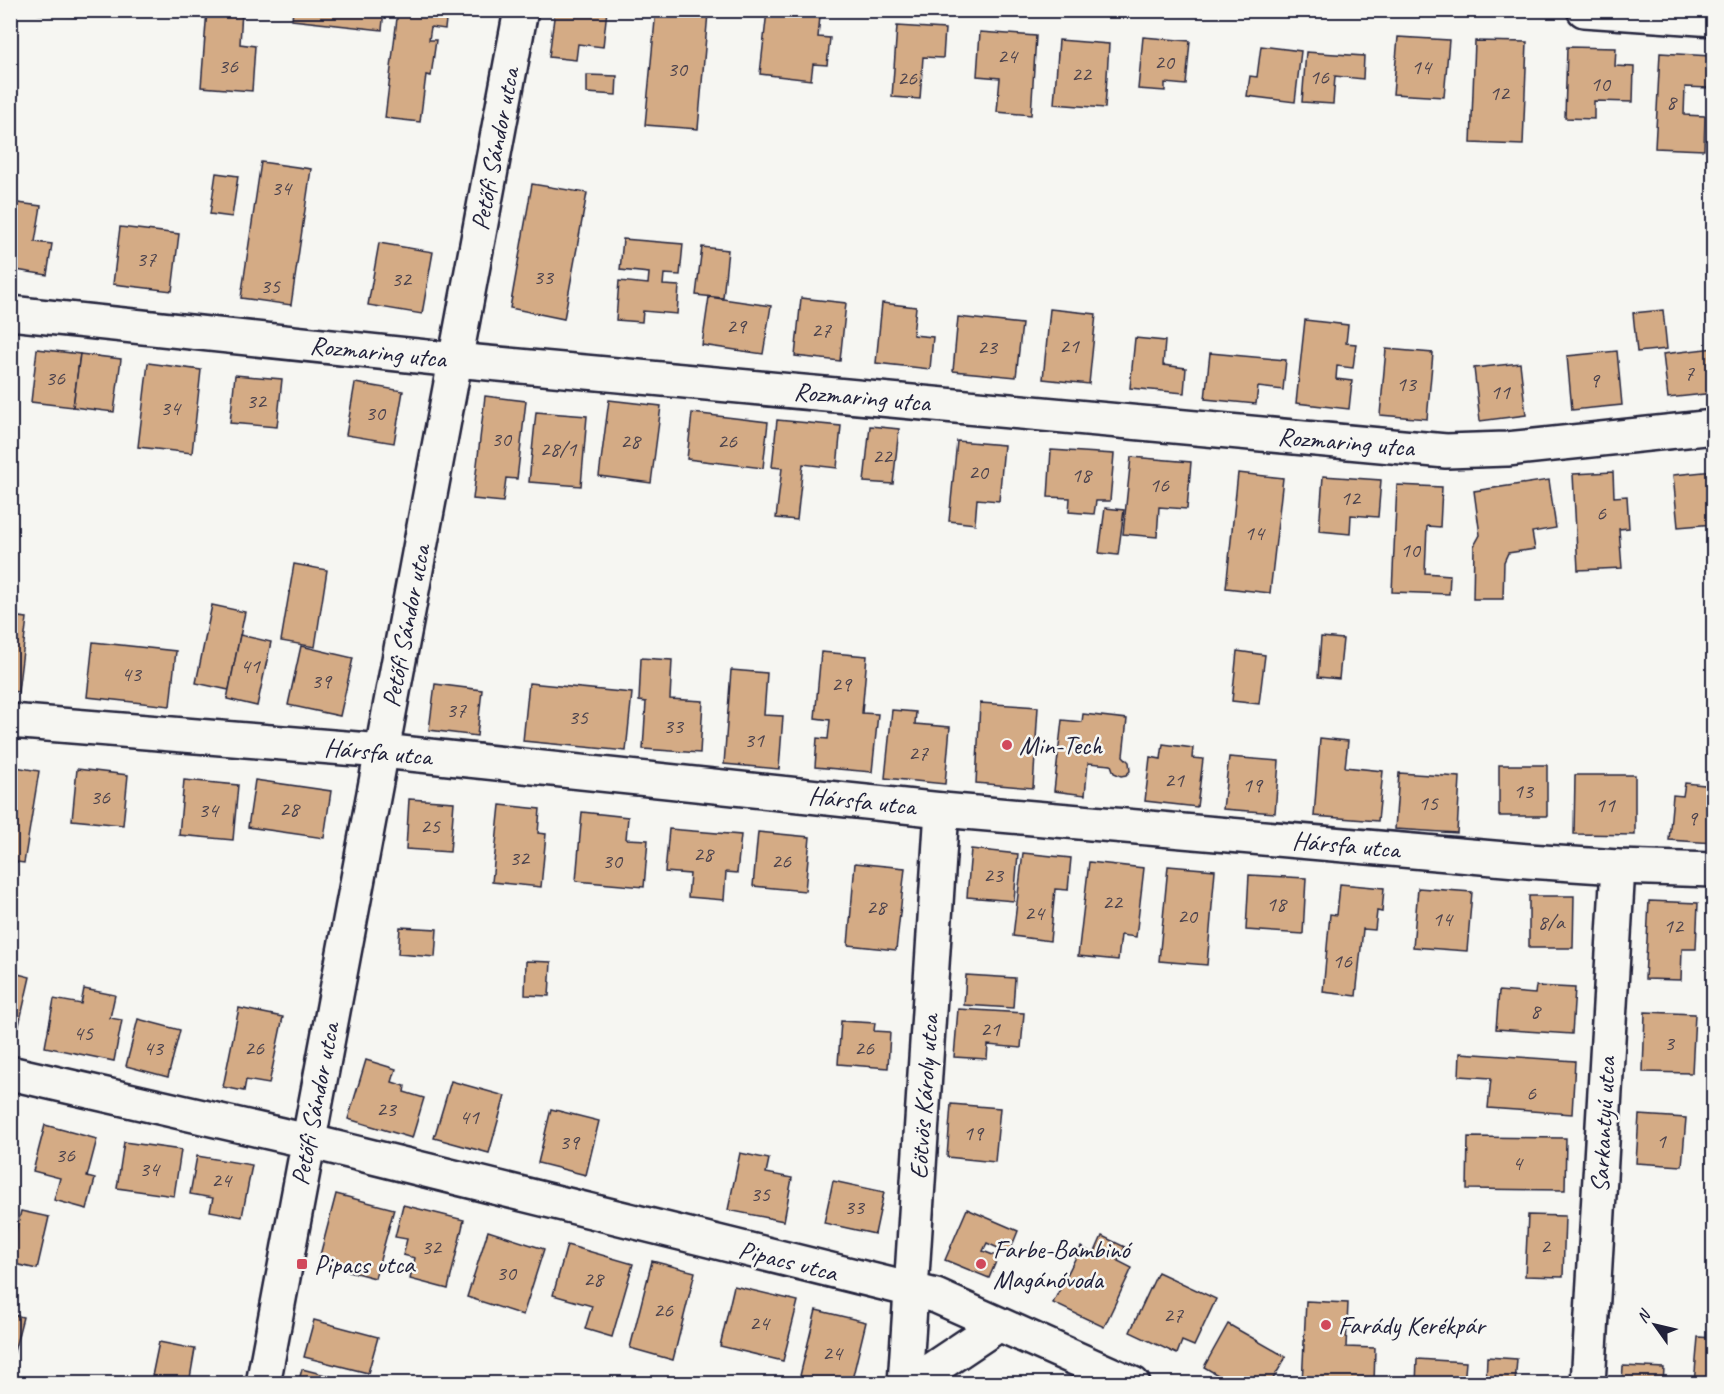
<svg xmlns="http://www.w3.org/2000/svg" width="1724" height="1394" font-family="Caveat,sans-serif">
<rect width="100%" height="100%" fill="#f6f6f2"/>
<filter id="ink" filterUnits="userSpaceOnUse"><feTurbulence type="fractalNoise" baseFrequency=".0167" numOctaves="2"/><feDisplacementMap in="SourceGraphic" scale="12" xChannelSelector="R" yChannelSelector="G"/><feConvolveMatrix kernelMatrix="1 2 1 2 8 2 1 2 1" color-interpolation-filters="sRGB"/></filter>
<g filter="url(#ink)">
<g fill="#d4ab85" stroke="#22223b" stroke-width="1.5">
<polygon points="34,10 77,10 77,17 34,13"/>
<polygon points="207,10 242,10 240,44 255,46 252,91 201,87"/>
<polygon points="293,10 384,10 382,30 292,20"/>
<polygon points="398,10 463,10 462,13 447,11 445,29 431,27 429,40 436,40 431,76 426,75 420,122 385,118"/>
<polygon points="555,10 607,10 603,47 578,44 576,60 549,57"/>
<polygon points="656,10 708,13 698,129 645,125"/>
<polygon points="767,11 820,17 818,37 830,38 827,65 813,64 811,80 760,74"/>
<polygon points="897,26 945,29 943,58 923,57 920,99 892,97"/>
<polygon points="980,32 1036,36 1031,115 997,112 1000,78 977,76"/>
<polygon points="1143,37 1190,41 1186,85 1165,83 1165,91 1138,89"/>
<polygon points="1398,37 1449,40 1444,97 1393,94"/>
<polygon points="1059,40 1109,44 1105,108 1054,104"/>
<polygon points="1475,41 1527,42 1523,145 1471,143"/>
<polygon points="1261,46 1301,51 1295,102 1247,96 1250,76 1257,77"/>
<polygon points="1567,47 1616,48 1615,66 1634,67 1633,102 1594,101 1594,119 1565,118"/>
<polygon points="1306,52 1364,56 1363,79 1335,76 1333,104 1302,102"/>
<polygon points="1660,53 1711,56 1709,88 1685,87 1684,115 1705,116 1704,150 1655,148"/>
<polygon points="587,75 617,76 616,95 587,93"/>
<polygon points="261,162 311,169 291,305 241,298"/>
<polygon points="216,173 238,176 232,217 210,214"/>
<polygon points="532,184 587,193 564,319 510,308"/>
<polygon points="10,202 41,206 35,242 52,244 47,275 10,269"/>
<polygon points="120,227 179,234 172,291 113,284"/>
<polygon points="623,239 683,244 680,275 664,274 663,285 679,286 677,314 643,311 642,322 616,320 619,281 648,284 649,273 620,270"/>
<polygon points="379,243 433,252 422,314 368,305"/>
<polygon points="702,247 728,250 723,298 696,295"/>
<polygon points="709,297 771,306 763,354 702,345"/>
<polygon points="801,298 846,303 840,361 795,356"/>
<polygon points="882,303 916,307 913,335 933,337 930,369 876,363"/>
<polygon points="1050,309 1096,314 1089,384 1043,379"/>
<polygon points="1663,310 1667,349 1637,352 1633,313"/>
<polygon points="958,317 1022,324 1016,377 953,371"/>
<polygon points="1305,320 1348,325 1346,343 1356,344 1353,368 1337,366 1336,379 1352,381 1349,409 1296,403"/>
<polygon points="1135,338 1165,341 1163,365 1186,368 1184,393 1130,388"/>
<polygon points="1714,348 1714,393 1668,398 1663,354"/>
<polygon points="37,349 80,354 73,407 31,402"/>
<polygon points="1386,349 1433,353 1427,419 1380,415"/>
<polygon points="1617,351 1622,405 1572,410 1567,356"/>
<polygon points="1210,353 1286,360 1283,390 1258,387 1256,404 1205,399"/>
<polygon points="80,354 121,359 114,412 73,407"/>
<polygon points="148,363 201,370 192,453 138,447"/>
<polygon points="1520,363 1526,415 1480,421 1474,368"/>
<polygon points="235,375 282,379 277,427 230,423"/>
<polygon points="355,383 403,391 394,443 346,435"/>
<polygon points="485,396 526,401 517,479 506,478 503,502 473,499"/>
<polygon points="609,400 661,406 651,483 599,476"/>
<polygon points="536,412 587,416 581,486 529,482"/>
<polygon points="692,413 768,422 763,468 687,459"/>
<polygon points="777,420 841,426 837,468 803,464 797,520 776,518 782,468 772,467"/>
<polygon points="870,426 899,429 893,484 864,482"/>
<polygon points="957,441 1004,445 999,501 977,499 975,524 949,521"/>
<polygon points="1051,450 1114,454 1110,501 1096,501 1094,514 1069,512 1070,498 1048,497"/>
<polygon points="1131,457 1191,462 1187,509 1159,507 1157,537 1123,534"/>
<polygon points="1714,471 1714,524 1678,527 1673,475"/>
<polygon points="1613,472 1614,497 1627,496 1629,528 1619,529 1622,568 1578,570 1573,474"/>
<polygon points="1238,473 1283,478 1270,593 1226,588"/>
<polygon points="1323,476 1381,480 1378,517 1351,515 1350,534 1319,531"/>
<polygon points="1549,480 1556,528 1532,532 1535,549 1508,553 1504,562 1503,599 1473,599 1474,546 1480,535 1474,491"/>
<polygon points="1397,485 1442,487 1440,527 1427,526 1425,573 1450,575 1449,594 1392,592"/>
<polygon points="1105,508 1124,510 1118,555 1099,553"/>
<polygon points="294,564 327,570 315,647 281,641"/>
<polygon points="212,605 245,612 229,690 196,683"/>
<polygon points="10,616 27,618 18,692 10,691"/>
<polygon points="240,635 271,642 257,706 227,699"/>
<polygon points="1321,637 1343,639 1339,679 1318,677"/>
<polygon points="93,642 176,651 170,706 87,697"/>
<polygon points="301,646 353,658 340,716 288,705"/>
<polygon points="1237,651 1265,655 1259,704 1232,701"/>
<polygon points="821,652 867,656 862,713 878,714 872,772 815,767 817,738 828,739 830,720 815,718"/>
<polygon points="641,658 672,660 670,699 703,701 700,753 643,749 646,702 639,701"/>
<polygon points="731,670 767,673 764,715 783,716 779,769 724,764"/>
<polygon points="529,683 632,693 626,751 523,741"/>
<polygon points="435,684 482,690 477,736 429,730"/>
<polygon points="980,703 1038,707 1033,788 976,783"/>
<polygon points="892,710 916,712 915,724 950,727 945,784 885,778"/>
<polygon points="1083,714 1127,719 1123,756 1129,762 1130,771 1126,775 1121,776 1114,773 1111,765 1088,763 1085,795 1054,791 1062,720 1082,722"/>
<polygon points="1320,738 1348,741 1345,767 1383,771 1378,821 1314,816"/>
<polygon points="1163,744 1193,748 1192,758 1203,759 1197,807 1145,801 1150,757 1161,759"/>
<polygon points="1229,757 1279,761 1275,813 1223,809"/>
<rect x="1499" y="765" width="48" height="51"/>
<polygon points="10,766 39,771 24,863 10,861"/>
<polygon points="77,769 128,775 123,825 72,820"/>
<polygon points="1399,773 1460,777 1457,833 1395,829"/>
<polygon points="1575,775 1635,775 1635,835 1574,834"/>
<polygon points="184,780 238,785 233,840 179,835"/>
<polygon points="255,780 331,791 324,838 248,827"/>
<polygon points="1685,783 1714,786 1714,843 1669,840 1673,795 1683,796"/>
<polygon points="409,799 454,802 450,852 406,849"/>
<polygon points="500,805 540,809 538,833 546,834 541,887 492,882"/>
<polygon points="582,812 628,817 626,839 648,840 644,887 576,881"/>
<polygon points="669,829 741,835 737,873 726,872 724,900 688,897 690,874 665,872"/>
<polygon points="758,832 810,837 805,891 753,886"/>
<polygon points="971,849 1018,854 1014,901 967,897"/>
<polygon points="1023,853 1071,858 1068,890 1055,889 1050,941 1013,936"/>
<polygon points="1089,862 1144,868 1136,937 1121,935 1118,960 1078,956"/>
<polygon points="855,863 905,868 896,950 848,945"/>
<polygon points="1168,866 1215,870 1207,965 1159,961"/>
<polygon points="1249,875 1306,878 1303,934 1246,930"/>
<polygon points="1340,884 1384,888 1382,912 1377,911 1375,930 1363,929 1356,996 1323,992 1330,914 1337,915"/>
<polygon points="1418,888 1472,892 1467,951 1413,947"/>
<polygon points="1529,896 1574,896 1573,948 1529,948"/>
<polygon points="1649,901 1698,903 1696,949 1682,949 1681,980 1645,979"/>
<polygon points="400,927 437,929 435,957 398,954"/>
<polygon points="526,961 551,962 549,996 525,995"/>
<polygon points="10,972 30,977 19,1025 10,1023"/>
<polygon points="966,975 1015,978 1013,1008 964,1005"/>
<polygon points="1536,986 1575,988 1572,1034 1496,1029 1499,991 1535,994"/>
<polygon points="84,989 115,995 110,1018 122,1020 114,1061 45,1047 54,999 81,1004"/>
<polygon points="239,1008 283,1017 269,1084 246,1080 244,1091 223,1087"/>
<polygon points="958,1009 1024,1013 1021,1048 988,1045 987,1059 954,1057"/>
<polygon points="1645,1012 1695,1014 1692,1073 1643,1072"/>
<polygon points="138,1019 180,1030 168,1077 126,1066"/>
<polygon points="841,1021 875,1023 874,1031 890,1032 888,1068 838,1064"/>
<polygon points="1460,1053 1575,1061 1572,1114 1488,1108 1491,1078 1459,1076"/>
<polygon points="366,1060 396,1069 392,1082 405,1086 404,1092 424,1098 412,1138 348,1119"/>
<polygon points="451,1081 505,1096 489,1153 434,1138"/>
<polygon points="951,1104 1000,1108 995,1162 947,1157"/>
<polygon points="551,1109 599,1121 586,1175 538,1163"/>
<polygon points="1639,1115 1686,1118 1682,1166 1636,1163"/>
<polygon points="10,1118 17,1120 10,1152"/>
<polygon points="45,1125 97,1139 87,1177 95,1179 87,1209 54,1200 60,1178 33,1171"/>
<polygon points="1468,1137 1566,1138 1565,1190 1467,1189"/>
<polygon points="124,1142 181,1150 174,1196 117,1188"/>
<polygon points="740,1153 769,1159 766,1173 792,1178 784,1221 728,1210"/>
<polygon points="197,1156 252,1165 242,1217 210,1211 213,1198 190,1194"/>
<polygon points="833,1181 884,1192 875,1234 824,1223"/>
<polygon points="336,1194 394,1209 375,1278 318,1263"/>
<polygon points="403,1205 464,1220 448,1289 410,1279 415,1258 403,1255 407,1239 395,1237"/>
<polygon points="967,1209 1018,1231 1009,1253 987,1243 983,1251 998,1257 989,1278 945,1260"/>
<polygon points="21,1211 49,1217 37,1269 10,1263 10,1255"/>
<polygon points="1528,1215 1565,1216 1563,1277 1525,1276"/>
<polygon points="488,1231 544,1249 523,1315 467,1297"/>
<polygon points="1102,1236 1125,1247 1118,1261 1132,1268 1104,1327 1053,1303 1081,1247 1094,1254"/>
<polygon points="567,1245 633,1264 612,1337 585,1329 592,1306 553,1295"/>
<polygon points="652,1261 695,1272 673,1360 630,1348"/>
<polygon points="1158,1272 1216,1299 1194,1346 1182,1341 1177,1354 1130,1332"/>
<polygon points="734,1286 798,1301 783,1361 720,1346"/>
<polygon points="1306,1301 1348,1303 1346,1347 1375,1348 1374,1384 1302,1384"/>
<polygon points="816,1310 866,1322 851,1384 798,1384"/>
<polygon points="10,1314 23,1317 10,1367"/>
<polygon points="314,1320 378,1337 368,1373 304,1357"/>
<polygon points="1228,1324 1286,1357 1270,1384 1233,1384 1204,1367"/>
<polygon points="1698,1337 1714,1338 1714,1384 1694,1384"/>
<polygon points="159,1342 195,1349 189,1384 166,1384 151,1381"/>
<polygon points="1487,1357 1517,1359 1515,1384 1486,1384"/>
<polygon points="1417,1359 1466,1362 1464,1384 1416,1384"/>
<polygon points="1623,1366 1664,1368 1663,1384 1622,1384"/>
<polygon points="302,1369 349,1381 348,1384 298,1384"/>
</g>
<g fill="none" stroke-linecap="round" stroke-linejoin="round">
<g stroke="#22223b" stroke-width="38">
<g id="minor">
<polyline points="1584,10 1714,19"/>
<polyline points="10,313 455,360 1446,451 1507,449 1714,427"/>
<polyline points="10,721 382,751 942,810 1528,861 1618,867 1714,870"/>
<polyline points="10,1073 308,1141 936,1296 1133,1384"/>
<polyline points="263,1384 521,10"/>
<polyline points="905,1384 942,810"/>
<polyline points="910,1384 998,1325"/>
<polyline points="1588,1384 1618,867"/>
</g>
</g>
<use href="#minor" stroke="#f6f6f2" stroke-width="33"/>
</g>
</g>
<g fill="#d1495b" stroke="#f6f6f2" stroke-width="2">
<circle cx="1007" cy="745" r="6"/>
<rect x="296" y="1258" width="12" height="12" rx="3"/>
<circle cx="981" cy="1264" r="6"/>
<circle cx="1326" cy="1325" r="6"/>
</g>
<g text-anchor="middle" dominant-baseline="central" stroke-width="5" stroke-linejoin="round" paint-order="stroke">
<g font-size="22" fill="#4e444e">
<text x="1007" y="56">24</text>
<text x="1164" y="62">20</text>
<text x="228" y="66">36</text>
<text x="1421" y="67">14</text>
<text x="677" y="69">30</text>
<text x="1081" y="74">22</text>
<text x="1319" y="77">16</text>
<text x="907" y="78">26</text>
<text x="1600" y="84">10</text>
<text x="1499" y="93">12</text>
<text x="1671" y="102">8</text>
<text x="281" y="188">34</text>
<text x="146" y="259">37</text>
<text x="543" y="277">33</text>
<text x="401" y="279">32</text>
<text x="270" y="286">35</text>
<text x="736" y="326">29</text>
<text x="821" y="330">27</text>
<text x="1069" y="346">21</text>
<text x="987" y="347">23</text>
<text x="1689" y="373">7</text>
<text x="55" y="378">36</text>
<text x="1594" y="380">9</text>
<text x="1406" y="384">13</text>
<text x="1500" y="392">11</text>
<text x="256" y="401">32</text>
<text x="170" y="408">34</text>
<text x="375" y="413">30</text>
<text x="501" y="439">30</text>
<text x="630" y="441">28</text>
<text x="727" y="441">26</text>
<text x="558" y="449">28/1</text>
<text x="882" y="456">22</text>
<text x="978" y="472">20</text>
<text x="1081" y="475">18</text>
<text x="1159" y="485">16</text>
<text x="1350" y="498">12</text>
<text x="1601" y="513">6</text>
<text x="1254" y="533">14</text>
<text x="1410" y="550">10</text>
<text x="250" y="666">41</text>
<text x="131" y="674">43</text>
<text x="321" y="681">39</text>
<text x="841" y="684">29</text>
<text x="456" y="710">37</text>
<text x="578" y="717">35</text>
<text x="673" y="726">33</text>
<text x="754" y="740">31</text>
<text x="918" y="753">27</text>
<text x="1174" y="780">21</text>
<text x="1252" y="785">19</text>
<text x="1523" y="791">13</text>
<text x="100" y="797">36</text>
<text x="1428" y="803">15</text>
<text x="1605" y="805">11</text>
<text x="289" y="809">28</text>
<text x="208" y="810">34</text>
<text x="1692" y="818">9</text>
<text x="430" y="826">25</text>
<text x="703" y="854">28</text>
<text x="519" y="858">32</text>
<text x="612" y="861">30</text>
<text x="781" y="861">26</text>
<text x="993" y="875">23</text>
<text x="1112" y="902">22</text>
<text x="1276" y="904">18</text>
<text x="876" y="907">28</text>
<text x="1034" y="913">24</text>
<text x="1187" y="916">20</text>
<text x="1442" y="919">14</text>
<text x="1551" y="922">8/a</text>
<text x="1673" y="926">12</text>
<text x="1342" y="961">16</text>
<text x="1535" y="1011">8</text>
<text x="990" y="1029">21</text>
<text x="83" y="1033">45</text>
<text x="1669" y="1043">3</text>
<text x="153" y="1048">43</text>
<text x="254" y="1048">26</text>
<text x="864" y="1048">26</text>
<text x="1531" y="1093">6</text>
<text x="386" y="1109">23</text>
<text x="469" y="1117">41</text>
<text x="973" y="1133">19</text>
<text x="1661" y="1141">1</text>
<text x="569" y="1142">39</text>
<text x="65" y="1155">36</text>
<text x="1517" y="1163">4</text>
<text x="149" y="1169">34</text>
<text x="221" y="1180">24</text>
<text x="760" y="1194">35</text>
<text x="854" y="1207">33</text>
<text x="1545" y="1246">2</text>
<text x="431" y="1247">32</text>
<text x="506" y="1273">30</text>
<text x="593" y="1279">28</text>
<text x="663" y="1310">26</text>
<text x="1173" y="1315">27</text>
<text x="759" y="1323">24</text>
<text x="832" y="1353">24</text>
</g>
<g font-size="26" fill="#22223b" stroke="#f6f6f2">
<text transform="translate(495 149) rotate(-79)">Petőfi Sándor utca</text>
<text transform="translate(378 352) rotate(6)">Rozmaring utca</text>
<text transform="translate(862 397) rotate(5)">Rozmaring utca</text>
<text transform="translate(1346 442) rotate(5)">Rozmaring utca</text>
<text transform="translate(406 626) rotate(-79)">Petőfi Sándor utca</text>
<text transform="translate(378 752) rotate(5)">Hársfa utca</text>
<text transform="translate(862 801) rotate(6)">Hársfa utca</text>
<text transform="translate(1346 845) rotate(5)">Hársfa utca</text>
<text transform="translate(924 1097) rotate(-86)">Eötvös Károly utca</text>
<text transform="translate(315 1104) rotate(-79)">Petőfi Sándor utca</text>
<text transform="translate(1603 1125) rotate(-87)">Sarkantyú utca</text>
<text transform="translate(788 1261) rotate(14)">Pipacs utca</text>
</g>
<g font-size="26" fill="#22223b" stroke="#f6f6f2" text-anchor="start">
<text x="1019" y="745">Min-Tech</text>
<text x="993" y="1249">Farbe-Bambinó<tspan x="993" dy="30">Magánóvoda</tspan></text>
<text x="314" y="1264">Pipacs utca</text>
<text x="1338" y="1325">Farády Kerékpár</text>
</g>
</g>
<rect width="1724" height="1394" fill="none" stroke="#f6f6f2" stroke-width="36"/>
<rect x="18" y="18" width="1688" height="1358" fill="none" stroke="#22223b" stroke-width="2" filter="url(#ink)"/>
<g transform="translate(1655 1325) rotate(304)" stroke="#f6f6f2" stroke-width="4.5" paint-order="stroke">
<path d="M0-4.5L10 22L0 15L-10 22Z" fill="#22223b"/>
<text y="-9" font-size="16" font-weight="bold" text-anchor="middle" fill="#22223b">N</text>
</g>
</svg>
